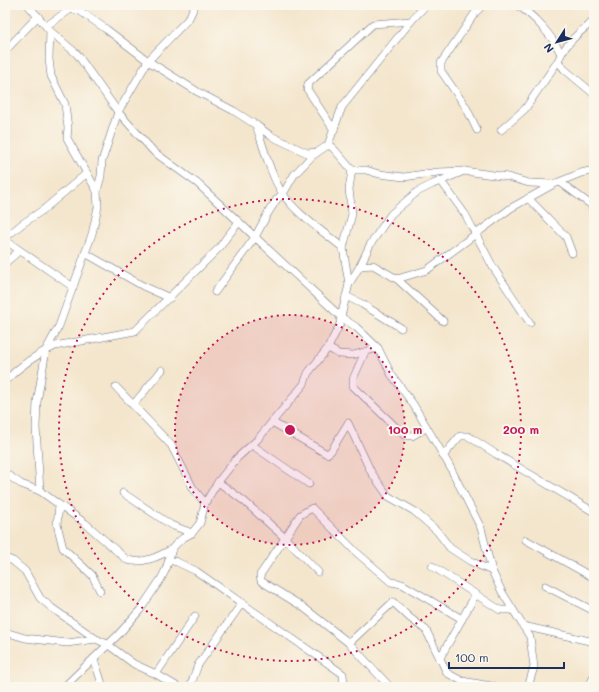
<svg xmlns="http://www.w3.org/2000/svg" width="599" height="692" font-family="Mali,sans-serif">
<rect width="100%" height="100%" fill="#fbf7ec"/>
<filter id="ink" filterUnits="userSpaceOnUse"><feTurbulence type="fractalNoise" baseFrequency=".025" numOctaves="2"/><feDisplacementMap in="SourceGraphic" scale="8" xChannelSelector="R" yChannelSelector="G"/><feConvolveMatrix kernelMatrix="1 2 1 2 8 2 1 2 1" color-interpolation-filters="sRGB"/></filter>
<filter id="wash" filterUnits="userSpaceOnUse"><feTurbulence type="fractalNoise" baseFrequency=".012" numOctaves="4" result="noise"/><feDisplacementMap in="SourceGraphic" scale="16" xChannelSelector="R" yChannelSelector="G"/><feGaussianBlur stdDeviation="0.9" result="paint"/><feColorMatrix in="noise" values="0 0 0 0 0 0 0 0 0 0 0 0 0 0 0 0 0 1.4 0 .05"/><feComposite in="paint" operator="in"/></filter>
<g filter="url(#wash)">
<rect width="100%" height="100%" fill="#f4e6cd"/>
</g>
<g filter="url(#ink)">
<g fill="none" stroke-linecap="round" stroke-linejoin="round">
<g stroke="#676f85" stroke-width="8">
<g id="minor">
<polyline points="28,5 50,31 49,59 51,76 65,104 68,128 67,138 97,191"/>
<path d="M 517,5 C 534,15 553,37 561,54"/>
<path d="M 594,21 C 580,31 564,45 558,61 L 564,69 L 594,94"/>
<polyline points="46,26 71,9 80,11 106,29 148,61 198,92 234,111 256,125 271,136 307,153 317,152"/>
<polyline points="50,31 77,54 118,112 154,152 197,183 239,222"/>
<polyline points="5,51 38,16"/>
<path d="M 256,125 C 263,145 271,177 283,194 C 298,216 323,231 343,248"/>
<polyline points="334,130 307,89 308,84 373,24 411,21"/>
<polyline points="477,130 466,107 441,71 441,63 475,13 483,5"/>
<polyline points="501,130 525,109 558,61"/>
<polyline points="328,145 342,107 411,21 426,5"/>
<polyline points="352,170 366,170 379,174 404,177 438,172 464,171 508,177 529,183 554,184 581,173 594,170"/>
<polyline points="441,181 465,214 493,267 530,323"/>
<polyline points="560,182 590,204 594,209"/>
<polyline points="528,198 566,237 572,253"/>
<polyline points="5,238 22,224 43,210 87,173"/>
<polyline points="5,240 73,287"/>
<polyline points="85,253 143,286 170,298"/>
<polyline points="5,263 19,251"/>
<polyline points="360,266 373,265 397,279 427,270 511,208 554,184"/>
<polyline points="397,279 443,321"/>
<polyline points="349,284 343,248 352,214 349,189 352,170"/>
<polyline points="215,292 255,237 341,317 356,327 378,348 391,374 413,404 449,465 481,528 492,571 502,592 530,637 534,667 528,687"/>
<polyline points="346,296 362,304 401,328"/>
<polyline points="328,348 339,354 353,355 378,348"/>
<polyline points="365,352 353,379 353,386 404,435 412,436 426,428"/>
<path d="M 5,381 C 19,367 37,354 55,346 L 135,331 L 220,247 L 226,238 L 239,222 L 255,237 L 268,213 L 277,199 L 283,194 L 294,175 L 312,156 L 328,145 L 333,148 L 352,170"/>
<polyline points="116,387 171,445 193,488 205,503"/>
<polyline points="133,405 162,370"/>
<polyline points="272,422 327,454 331,451 348,423 371,472 388,496 414,511 437,531 450,548 470,561 492,571"/>
<polyline points="252,445 309,484"/>
<polyline points="443,456 460,436 468,436 496,454 594,512"/>
<path d="M 5,473 L 21,484 L 40,491 L 85,523 L 127,560 C 143,564 158,557 172,549"/>
<polyline points="218,482 244,501 285,538 300,515 312,508 356,552 391,582 402,584 462,619"/>
<polyline points="40,491 36,427 37,402 46,350 59,326 92,234 98,207 97,191 101,176 102,161 118,112 148,61 189,18 195,5"/>
<polyline points="123,493 171,525 192,533"/>
<polyline points="59,506 57,524 63,548 92,575 100,591"/>
<polyline points="526,540 594,578"/>
<polyline points="5,558 13,561 25,571 40,598 52,608 96,639 107,644 134,664 156,674 178,687"/>
<polyline points="169,560 177,562 196,571 343,674 344,685 343,687"/>
<polyline points="432,566 500,610 513,610"/>
<polyline points="318,572 285,538 260,575 261,581 303,607 349,643 390,687"/>
<polyline points="545,586 594,611"/>
<polyline points="523,626 594,642"/>
<polyline points="5,632 25,638 67,643 96,639"/>
<polyline points="349,643 393,602 410,618 426,630 447,673 462,681 497,687"/>
<polyline points="440,658 476,594"/>
<polyline points="94,659 103,687"/>
<polyline points="156,674 195,616"/>
<polyline points="64,687 118,635 140,610 161,579 166,569 172,549 176,544 183,538 192,533 200,523 205,503 218,482 237,458 257,440 304,384 308,373 328,348 340,324 341,317 349,284 360,266 370,245 391,214 417,192 433,184 464,171"/>
<polyline points="190,687 198,665 242,603"/>
<polyline points="589,687 594,676"/>
</g>
</g>
<use href="#minor" stroke="#fff" stroke-width="7"/>
</g>
</g>
<circle cx="290" cy="430" r="115" fill="#c2185b" fill-opacity=".12"/>
<g fill="none" stroke="#c2185b" stroke-width="2" stroke-dasharray="2 4">
<circle cx="290" cy="430" r="115"/>
<circle cx="290" cy="430" r="231"/>
</g>
<circle cx="290" cy="430" r="6" fill="#c2185b" stroke="#fbf7ec" stroke-width="2"/>
<g font-size="12" text-anchor="middle" font-weight="bold" fill="#c2185b" stroke="#fbf7ec" stroke-width="4" stroke-linejoin="round" paint-order="stroke">
<text x="405" y="434">100 m</text>
<text x="521" y="434">200 m</text>
</g>
<rect width="599" height="692" fill="none" stroke="#fbf7ec" stroke-width="20"/>
<g transform="translate(557 42) rotate(234)" stroke="#fbf7ec" stroke-width="3" paint-order="stroke">
<path d="M0-3L7 15L0 10L-7 15Z" fill="#1b2f5e"/>
<text y="-6" font-size="11" font-weight="bold" text-anchor="middle" fill="#1b2f5e">N</text>
</g>
<path d="M449 662v6h115v-6" fill="none" stroke="#1b2f5e" stroke-width="2"/>
<text x="455" y="662" font-size="12" fill="#1b2f5e" stroke="#fbf7ec" stroke-width="3" paint-order="stroke">100 m</text>
</svg>
